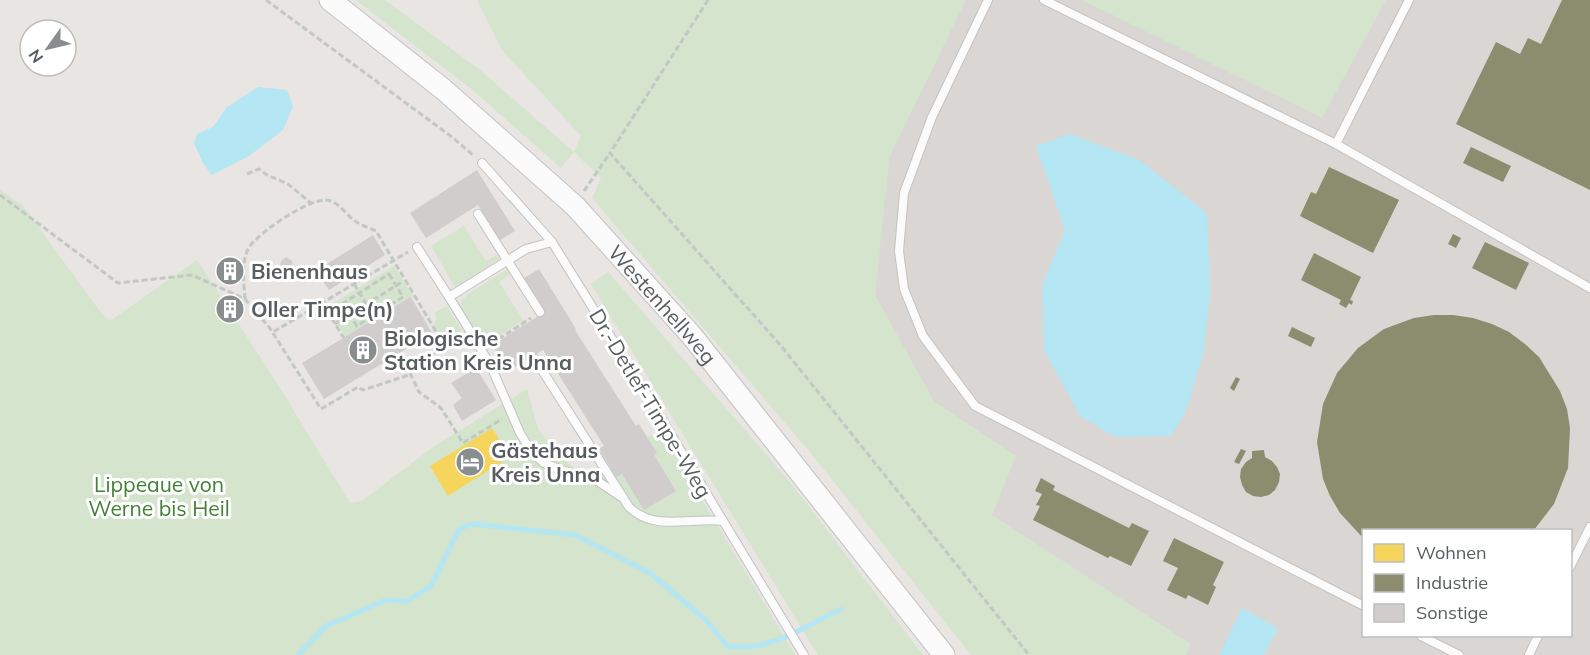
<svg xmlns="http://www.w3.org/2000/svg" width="1590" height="655" font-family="Mulish,sans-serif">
<rect width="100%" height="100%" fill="#e8e5e2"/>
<path fill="#d9d6d3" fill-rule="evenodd" d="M 716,0 L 1590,0 L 1590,655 L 1054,655 ZM 1364,530 L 1570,530 L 1570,636 L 1364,636 Z"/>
<g fill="#d4e4cd">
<polygon points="356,0 385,0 480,70 574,152 581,136 502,50 477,0 966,0 890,156 875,295 934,401 1016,456 992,515 1191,644 1186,655 971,655 811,453 592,198 601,178 574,152 561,168 475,92"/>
<polygon points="1082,0 1386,0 1322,118"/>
<polygon points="0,189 24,207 101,313 110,321 197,260 275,380 350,503 362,501 433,447 527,389 538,429 552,448 574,468 600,474 625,459 650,435 669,445 795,655 0,655"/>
<polygon points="464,226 486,261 497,255 499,259 455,287 431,246"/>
<polygon points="394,266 413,296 346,337 327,307"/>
<polygon points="508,269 511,274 499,282 523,320 482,347 462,312 461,301 468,294"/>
<polygon points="608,272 789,481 923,655 818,655 591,284"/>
<polygon points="447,306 461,330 461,334 444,343 434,326 437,318 434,313"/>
</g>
<g fill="#b4e6f4">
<polygon points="258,87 287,90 293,106 283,130 249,156 212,175 203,163 194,143 197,134 213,127 227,107"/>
<polygon points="1070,134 1139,160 1207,213 1210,292 1204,351 1185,413 1171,436 1115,437 1080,416 1044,350 1042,286 1065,230 1036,146"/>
<polygon points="1242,608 1278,628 1264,655 1219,655"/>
</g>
<polygon fill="#f6d55c" points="492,428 510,457 448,496 430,466"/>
<g fill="#8c8c6e">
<polygon points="1562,0 1590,0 1590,190 1456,124 1496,42 1520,54 1528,38 1541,44"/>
<polygon points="1471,147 1511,166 1503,182 1463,163"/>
<polygon points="1329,167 1399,200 1373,253 1300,216 1311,192 1316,194"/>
<polygon points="1453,234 1461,238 1456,248 1448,244"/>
<polygon points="1485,242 1529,263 1516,290 1472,268"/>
<polygon points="1314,253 1361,277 1350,300 1353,301 1352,305 1349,303 1346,308 1339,304 1341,300 1301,280"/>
<polygon points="1434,315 1453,315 1473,318 1492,324 1509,332 1525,344 1539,357 1560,391 1567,409 1570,428 1568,468 1554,504 1534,530 1364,530 1364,539 1340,513 1330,496 1323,479 1317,442 1323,404 1337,373 1358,348 1384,329 1414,318"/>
<polygon points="1292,327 1315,338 1311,347 1288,336"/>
<polygon points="1236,377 1240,379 1234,391 1230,388"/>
<polygon points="1241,449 1246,451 1239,464 1234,462"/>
<polygon points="1264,450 1265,457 1272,461 1277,467 1280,474 1279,482 1275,490 1269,495 1261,497 1253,496 1246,492 1242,485 1240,477 1241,469 1246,462 1252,458 1252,451"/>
<polygon points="1041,478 1055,486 1053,490 1129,528 1132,523 1149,531 1131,566 1110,556 1108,558 1033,520 1040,506 1036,505 1042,494 1035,491"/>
<polygon points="1174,538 1224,562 1213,585 1216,587 1208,605 1188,595 1186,599 1167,590 1178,568 1163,561"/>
</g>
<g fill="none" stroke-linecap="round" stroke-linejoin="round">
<path stroke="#b4e6f4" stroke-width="5" d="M 298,655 L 326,626 L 386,600 L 407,601 L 431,586 L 459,529 L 473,524 L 575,535 L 650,573 L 706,620 L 727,646 C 768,653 806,626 841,609"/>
</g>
<g fill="#d0cdcc">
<polygon points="477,170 515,231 500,240 478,205 426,238 410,213"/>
<polygon points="373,235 385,255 329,290 316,271"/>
<polygon points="286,257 292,261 293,268 287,272 280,268 281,261"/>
<polygon points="233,260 240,275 227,282 219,268"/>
<polygon points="539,269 576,329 575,330 636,426 639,424 657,453 654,455 676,491 644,510 622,474 616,477 599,449 604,446 543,350 508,371 492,345 545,312 524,278"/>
<polygon points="411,297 432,333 324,399 302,363"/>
<polygon points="224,303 236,303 236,314 223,314"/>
<polygon points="476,368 496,400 462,421 453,405 462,398 451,383"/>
</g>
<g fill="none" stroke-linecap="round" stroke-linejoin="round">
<g stroke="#c3c3c3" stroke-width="10">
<g id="service">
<polyline points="988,0 932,117 904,193 899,251 904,289 923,336 975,406 1364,606"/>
<polyline points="1044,0 1336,144"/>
<polyline points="1409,0 1336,144 1590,288"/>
<polyline points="482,163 552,242 658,413 804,655"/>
<polyline points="478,214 540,312"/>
<polyline points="417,247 449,297"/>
<polyline points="470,331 449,297 526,249 552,242"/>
<polyline points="481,350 490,364 520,433 531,451 544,463 564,471 593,478 620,496"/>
<path d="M 535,359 L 629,507 C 654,532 691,517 723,521"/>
<polyline points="1570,567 1590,527"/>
<polyline points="1421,636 1459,655"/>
<polyline points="1529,655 1538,636"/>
</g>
</g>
<g stroke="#c3c3c3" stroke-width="23">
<g id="secondary">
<path id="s1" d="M 330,0 L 443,89 L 575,206 L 692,336 L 944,655"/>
</g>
</g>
<g stroke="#c2c8c3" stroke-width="3" stroke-dasharray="6 3" stroke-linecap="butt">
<polyline points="266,0 452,137 474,156"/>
<polyline points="708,0 610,153 782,347 1029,655"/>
<polyline points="247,174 259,169 267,175 288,184 312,204"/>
<polyline points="584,191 610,153"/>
<polyline points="0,195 118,283 192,275 245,299 273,332 408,252"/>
<polygon points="389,274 403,297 357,326 342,304"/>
<polyline points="354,284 373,315"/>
<path d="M 245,299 C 244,283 241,264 248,249 C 257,233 307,200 325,200 C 338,200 346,215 355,221 C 361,225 369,228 376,231 L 444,345"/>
<polyline points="322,303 344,338"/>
<polyline points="335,324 402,282"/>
<polyline points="273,333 321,409 358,387 363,390 406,376 440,348 460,336"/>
<polyline points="491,344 531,318"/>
<polyline points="410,373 419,392 441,408 463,443 502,419"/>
</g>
<use href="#service" stroke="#fcfbfb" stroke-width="8"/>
<use href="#secondary" stroke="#fcfbfb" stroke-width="21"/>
</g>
<defs>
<g id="building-disc" transform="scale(1.5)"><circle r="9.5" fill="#8a8d8e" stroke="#fff"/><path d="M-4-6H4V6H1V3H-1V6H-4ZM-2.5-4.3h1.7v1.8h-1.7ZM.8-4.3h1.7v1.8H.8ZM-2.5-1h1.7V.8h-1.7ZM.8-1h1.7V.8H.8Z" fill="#fff"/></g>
<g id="hotel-disc" transform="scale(1.5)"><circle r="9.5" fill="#8a8d8e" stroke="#fff"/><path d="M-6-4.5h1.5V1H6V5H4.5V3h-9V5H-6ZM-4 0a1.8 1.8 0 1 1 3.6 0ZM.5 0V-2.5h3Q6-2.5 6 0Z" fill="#fff"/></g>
</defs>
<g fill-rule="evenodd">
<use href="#building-disc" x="230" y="271"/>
<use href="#building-disc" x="230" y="309"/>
<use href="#building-disc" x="363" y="350"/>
<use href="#hotel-disc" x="470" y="462"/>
</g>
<g text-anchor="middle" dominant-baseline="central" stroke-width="6" stroke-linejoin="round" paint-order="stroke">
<g font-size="21" font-weight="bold" fill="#585d60" stroke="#fff" text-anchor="start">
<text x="251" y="271">Bienenhaus</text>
<text x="251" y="309">Oller Timpe(n)</text>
<text x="384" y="338">Biologische<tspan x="384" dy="24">Station Kreis Unna</tspan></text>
<text x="491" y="450">Gästehaus<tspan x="491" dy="24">Kreis Unna</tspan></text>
</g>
<g font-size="21" fill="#585d60" stroke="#fff">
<text stroke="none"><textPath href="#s1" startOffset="452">Westenhellweg</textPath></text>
<text transform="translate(651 403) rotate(59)">Dr.-Detlef-Timpe-Weg</text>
</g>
<g font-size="21" fill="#428136" stroke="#fff">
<text x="159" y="484">Lippeaue von<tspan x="159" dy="24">Werne bis Heil</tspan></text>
</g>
</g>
<rect x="1362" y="529" width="210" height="108" fill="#ffffff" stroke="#bcbebf" stroke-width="1.5"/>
<rect x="1374" y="544" width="30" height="18" fill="#f6d55c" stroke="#bcbebf" stroke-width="1.5"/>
<text x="1416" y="559" font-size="18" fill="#585d60">Wohnen</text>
<rect x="1374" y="574" width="30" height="18" fill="#8c8c6e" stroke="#bcbebf" stroke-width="1.5"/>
<text x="1416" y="589" font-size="18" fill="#585d60">Industrie</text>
<rect x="1374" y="604" width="30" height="18" fill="#d0cdcc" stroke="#bcbebf" stroke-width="1.5"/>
<text x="1416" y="619" font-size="18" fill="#585d60">Sonstige</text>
<g transform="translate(48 48) rotate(236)"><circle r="28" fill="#ffffff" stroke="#bcbebf" stroke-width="1.5"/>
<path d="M0-4.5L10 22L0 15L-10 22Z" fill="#8a8d8e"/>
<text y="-9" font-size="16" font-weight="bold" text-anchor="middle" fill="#585d60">N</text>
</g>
</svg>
